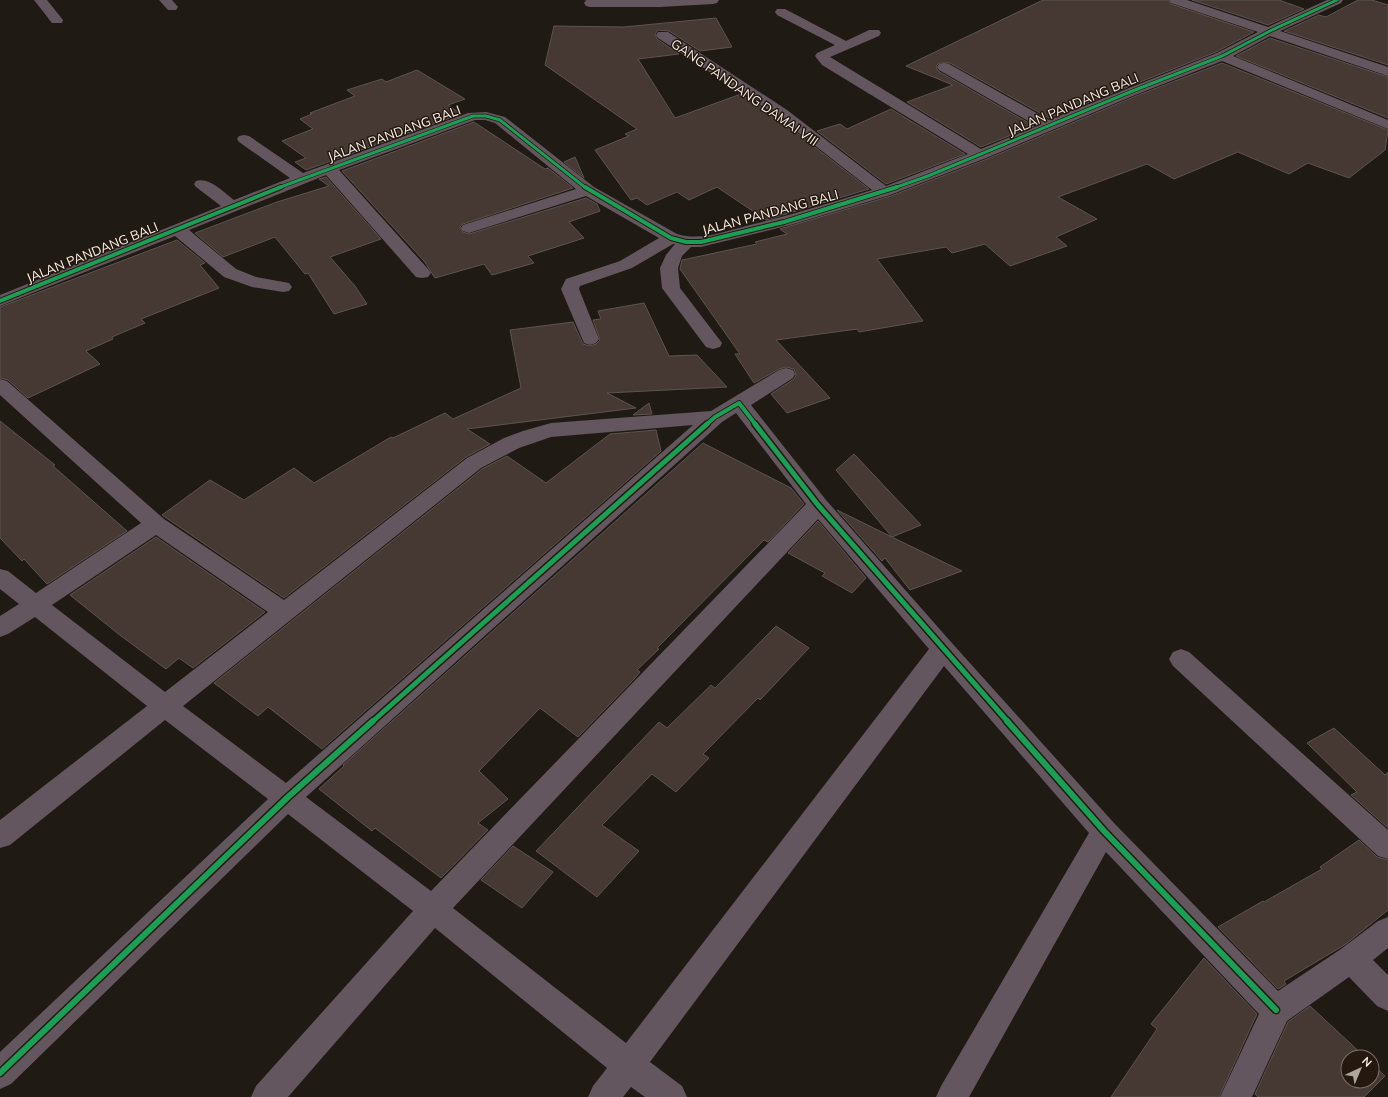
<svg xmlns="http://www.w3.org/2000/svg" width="1388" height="1097" font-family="Mulish,sans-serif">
<rect width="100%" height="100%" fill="#201a14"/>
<g fill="#463833" stroke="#5b5451">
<polygon points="1043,0 1168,0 1171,4 1254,32 1216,52 1049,118 950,63 939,63 936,66 938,71 1034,126 981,147 907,102 953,85 906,66"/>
<polygon points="1192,0 1279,0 1304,9 1268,25"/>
<polygon points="1358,0 1372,0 1388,5 1388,65 1284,31 1319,15 1326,17"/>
<polygon points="716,18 732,47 700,51 669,31 658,30 655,34 657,39 679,54 638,59 675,118 741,94 776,117 869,189 766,220 717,187 689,200 677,192 647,205 637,198 631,200 595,150 629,136 625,134 637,129 545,65 554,26 624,27"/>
<polygon points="1270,38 1388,77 1388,118 1236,56"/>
<polygon points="1222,63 1388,130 1385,150 1349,178 1308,163 1289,174 1238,152 1174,179 1147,164 1058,197 1097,219 1056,237 1067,246 1010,266 985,244 952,253 946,247 877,259 923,321 859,332 857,329 776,340 830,398 787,413 771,394 794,379 796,375 794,369 786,367 779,369 754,383 735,354 740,354 680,269 682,260 757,244 755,242 787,234 780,229 891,196 987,159 1136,96"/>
<polygon points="417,70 465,99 448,105 461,114 306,170 295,162 306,158 282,141 313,129 300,119 312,114 310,113 355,96 347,90 382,79 386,82"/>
<polygon points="891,109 965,154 886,184 817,131 840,124 847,129"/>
<polygon points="474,122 545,169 548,168 573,188 463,224 460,227 463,232 469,234 586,198 597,204 600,211 569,222 584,238 528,256 534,263 492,275 484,264 435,278 424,261 342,171"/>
<polygon points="575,157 584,178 564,162"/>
<polygon points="326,177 381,239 330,257 355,286 367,304 334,314 308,273 305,274 275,237 223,257 195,233 277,202 329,186 319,179"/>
<polygon points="177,240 205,263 200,265 219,288 141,319 145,323 112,337 113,339 86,351 100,364 28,398 8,380 0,378 0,307"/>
<polygon points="644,303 669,356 697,355 727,387 607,393 636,408 467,429 490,444 466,457 284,598 162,515 210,480 244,500 294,468 314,483 391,437 393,438 445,413 453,419 521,388 510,330 573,322 583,344 590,346 596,344 600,340 593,320 601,319 598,311"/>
<polygon points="649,403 652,414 633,415"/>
<polygon points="0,421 55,465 53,466 127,531 47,584 24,559 22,561 0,538"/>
<polygon points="656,430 661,451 322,749 268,707 258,716 214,683 482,469 507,456 546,483 610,434"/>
<polygon points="703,443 791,488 804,504 768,542 764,540 657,648 659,649 637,670 640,672 636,677 578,737 540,708 479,771 508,799 478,823 488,830 441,878 375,828 372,831 319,789 344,766 343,765"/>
<polygon points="854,454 921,525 892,537 836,470"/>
<polygon points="837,510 900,541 962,571 910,590 885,558 882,561"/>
<polygon points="818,521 866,578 852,593 822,576 825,573 788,553"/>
<polygon points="156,537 265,612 193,668 179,658 166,669 121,636 70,595"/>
<polygon points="776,626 809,648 760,700 758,698 703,754 709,758 676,792 652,774 602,825 639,851 597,897 536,851 659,722 667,728 711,685 715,688"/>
<polygon points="1334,728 1385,775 1388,772 1388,828 1351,795 1357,792 1307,743"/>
<polygon points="1359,840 1377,857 1388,860 1388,910 1346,944 1284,981 1286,984 1278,989 1218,927 1263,901 1264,902 1322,869 1320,867"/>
<polygon points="513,846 553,872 522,908 481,880"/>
<polygon points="1204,958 1257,1014 1219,1097 1111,1097 1157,1029 1151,1024"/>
<polygon points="1310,1006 1365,1057 1348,1057 1348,1081 1372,1081 1372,1064 1385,1076 1364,1097 1258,1097 1255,1094 1288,1022"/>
</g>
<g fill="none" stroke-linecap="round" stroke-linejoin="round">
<g fill="#64565f" fill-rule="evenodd">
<polygon points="34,0 47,0 63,20 62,23 52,23"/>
<polygon points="159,0 172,0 178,7 176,10 168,10"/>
<polygon points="586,0 719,0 717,3 713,4 660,7 590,7 586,6 584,3"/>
<path d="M 1169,0 L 1187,0 L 1268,27 L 1327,0 L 1343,0 L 1341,3 L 1280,31 L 1388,67 L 1388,76 L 1270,36 L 1233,56 L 1388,120 L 1388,129 L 1222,61 L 1135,95 L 986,158 L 890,195 L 790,225 L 701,247 L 691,247 L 682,256 L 678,268 L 680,288 L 722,343 L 720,347 L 713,349 L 706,347 L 662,288 L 660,268 L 666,255 L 675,244 L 673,244 L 632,268 L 580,286 L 579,289 L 599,339 L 596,343 L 590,345 L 584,343 L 561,289 L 566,279 L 620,261 L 659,238 L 586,196 L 475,231 L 469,233 L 463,231 L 461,228 L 463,225 L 576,189 L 495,123 L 485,120 L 475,120 L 339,170 L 428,269 L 431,273 L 428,277 L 422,278 L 416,277 L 326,175 L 189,230 L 236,269 L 256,277 L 289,283 L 292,287 L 289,291 L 283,292 L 252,287 L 224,277 L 175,236 L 0,306 L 0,295 L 221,206 L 196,187 L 194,184 L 196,181 C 210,177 224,193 234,200 L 290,178 L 239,142 L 237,139 L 239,136 L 244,135 L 249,136 L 303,173 L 468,113 L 486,112 L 505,117 L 594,187 L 677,234 C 700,241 723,232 746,226 C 788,216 830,203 872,190 L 777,116 L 658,38 L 656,35 L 658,32 L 668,32 L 787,110 L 886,186 L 968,154 L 822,65 L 815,56 L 817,53 L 835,45 L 777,15 L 775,12 L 777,9 L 785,9 L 846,41 L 869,30 L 879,30 L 881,33 L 879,36 L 830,57 L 981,149 L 1037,126 L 939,70 L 937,67 L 939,64 L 944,63 L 949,64 L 1049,120 L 1217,53 L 1258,32 L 1171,3 Z"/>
<path d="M 786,368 L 793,370 L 795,374 L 793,378 L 751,405 L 826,500 L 951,642 L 1114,823 L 1278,991 L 1341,949 L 1378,921 L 1388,917 L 1388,948 L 1373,960 L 1388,975 L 1388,1011 L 1377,1006 L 1349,977 L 1287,1021 L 1252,1097 L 1220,1097 L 1259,1014 L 1106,852 L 969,1097 L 936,1097 L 941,1086 L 1089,833 L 944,666 L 650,1062 L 682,1086 L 687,1097 L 645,1097 L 631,1087 L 623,1097 L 588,1097 L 593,1086 L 607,1068 L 435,928 L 288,1097 L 251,1097 L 256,1086 L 413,911 L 288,814 L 11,1084 L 0,1089 L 0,1052 L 268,799 L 165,720 L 10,845 L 0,848 L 0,820 L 147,706 L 35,617 L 8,634 L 0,637 L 0,616 L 19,604 L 0,589 L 0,569 L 8,571 L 36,593 L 141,523 L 0,395 L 0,379 L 7,381 L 164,519 L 284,600 L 467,458 L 504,438 L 523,431 L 551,423 L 711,411 L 779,370 ZM 736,413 L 806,504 L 431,891 L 306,797 L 722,422 ZM 693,425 L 286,783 L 183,706 L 481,468 L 519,448 L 551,437 ZM 818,519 L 929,649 L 626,1043 L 453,908 ZM 156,535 L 268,612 L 165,692 L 52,605 Z"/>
<polygon points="1181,649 1189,652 1388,830 1388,859 1378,856 1173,666 1169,659 1173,652"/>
</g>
<g stroke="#25190f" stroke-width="4.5">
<g id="cycleway-far3">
<polyline points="278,188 473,116 486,116 500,120 586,188"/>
<polyline points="894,188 928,176 1130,92 1222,56 1270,31 1337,0"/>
</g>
</g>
<g stroke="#25190f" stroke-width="6">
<g id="cycleway-far2">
<polyline points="585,187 671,238 686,242 701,242 784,222 897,187"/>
<polyline points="0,301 281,187"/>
<polyline points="706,425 715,417 739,403 756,425"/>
</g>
</g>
<g stroke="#25190f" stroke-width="8">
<g id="cycleway-far1">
<polyline points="755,424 818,505 1008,722"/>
<polyline points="372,722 707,424"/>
</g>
</g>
<g stroke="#25190f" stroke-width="9">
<g id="cycleway">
<polyline points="1007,721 1104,831 1276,1010"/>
<polyline points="0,1073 288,797 373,721"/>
</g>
</g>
<use href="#cycleway-far3" stroke="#1a9f57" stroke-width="3"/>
<use href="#cycleway-far2" stroke="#1a9f57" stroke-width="4"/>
<use href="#cycleway-far1" stroke="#1a9f57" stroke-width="5"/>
<use href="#cycleway" stroke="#1a9f57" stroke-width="6"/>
</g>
<g text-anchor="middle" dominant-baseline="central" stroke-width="3" stroke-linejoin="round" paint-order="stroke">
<g font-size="13" fill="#fbf3ec" stroke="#25190f">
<text transform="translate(745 92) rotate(35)">GANG PANDANG DAMAI VIII</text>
<text transform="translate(1073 104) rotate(-23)">JALAN PANDANG BALI</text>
<text transform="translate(394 133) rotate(-20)">JALAN PANDANG BALI</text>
<text transform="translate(770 212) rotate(-15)">JALAN PANDANG BALI</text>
<text transform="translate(92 252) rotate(-22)">JALAN PANDANG BALI</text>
</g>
</g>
<g transform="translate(1360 1069) rotate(44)"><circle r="19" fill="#25190f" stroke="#7b7067"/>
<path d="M0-3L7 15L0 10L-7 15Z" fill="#aea7a0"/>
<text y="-6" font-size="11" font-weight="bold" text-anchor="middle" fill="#fbf3ec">N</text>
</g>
</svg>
